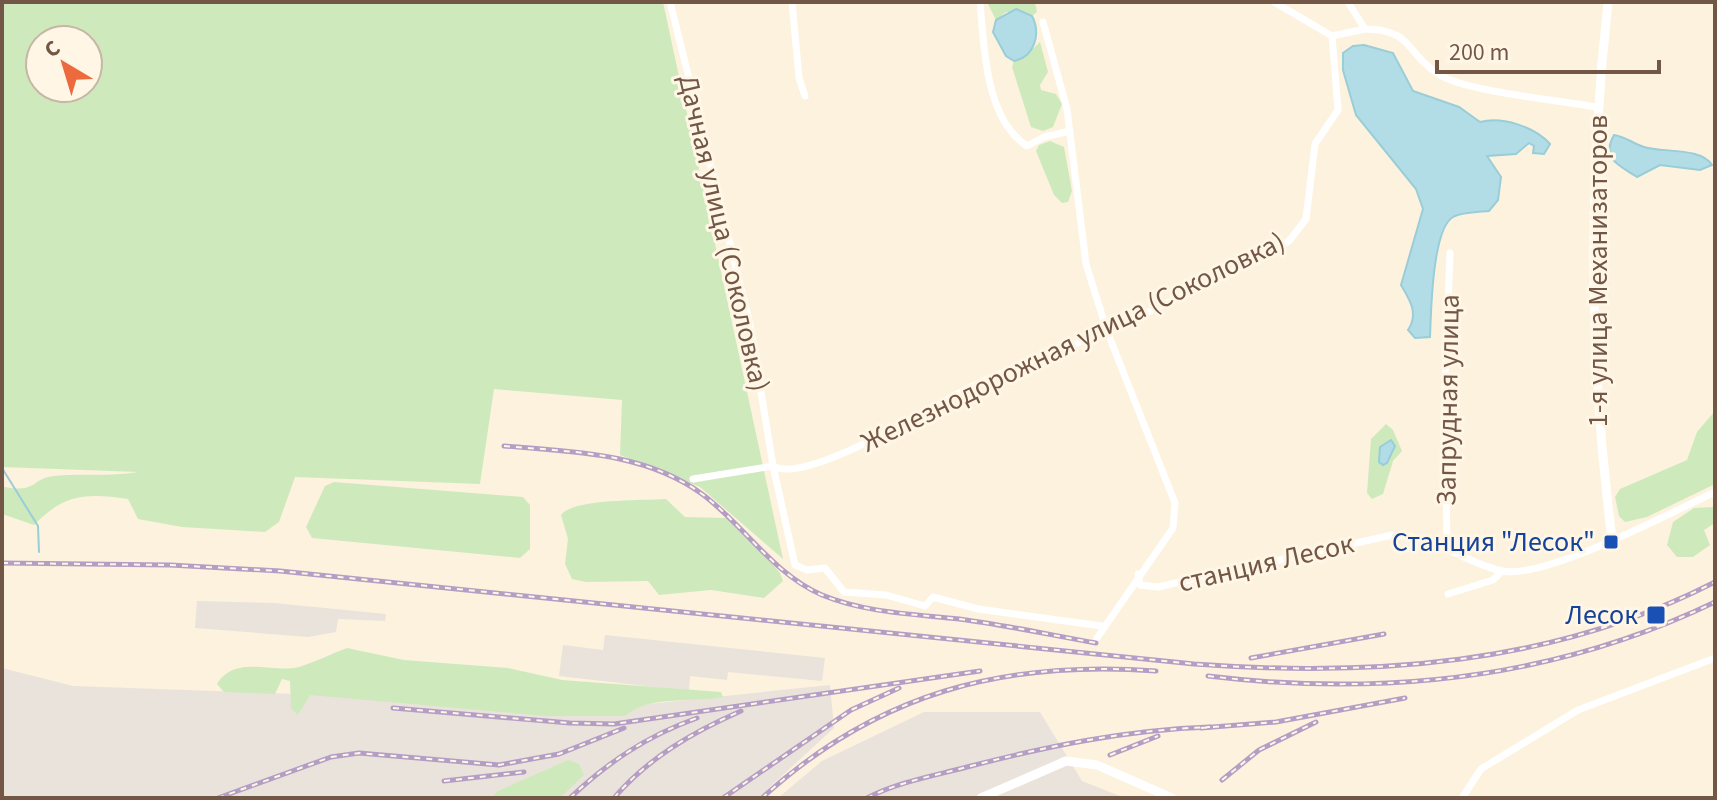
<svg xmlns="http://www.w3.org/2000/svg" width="1717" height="800" font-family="'Source Sans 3',sans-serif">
<rect width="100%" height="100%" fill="#fdf2de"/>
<g fill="#eae3db">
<polygon points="197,601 274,603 386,614 385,621 338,619 336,632 308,637 195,628"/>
<polygon points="605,635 825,658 822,681 728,672 727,680 690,676 689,691 559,676 563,645 603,650"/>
<polygon points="2,668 73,686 629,706 830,685 834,728 758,798 2,798"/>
<polygon points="924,712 1040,712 1082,781 1125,798 778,798 822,761"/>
</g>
<g fill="#ceeabd" fill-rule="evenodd">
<path d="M 2,2 L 663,2 L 783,559 L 700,487 L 620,455 L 622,400 L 494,389 L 480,484 L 295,477 L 279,522 L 265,532 L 182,527 L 138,519 L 128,499 C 85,493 64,494 34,525 L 2,514 L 2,488 L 5,487 C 38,493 30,479 54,476 C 82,473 110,477 138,472 L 2,467 ZM 40,40 L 88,40 L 88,88 L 40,88 Z"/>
<polygon points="987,2 1035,2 1037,12 1032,16 1026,12 1006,12 996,20"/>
<polygon points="1040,42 1048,72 1040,85 1041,90 1056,94 1062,104 1053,127 1043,131 1031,127 1012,67 1014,61 1022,59"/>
<polygon points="1050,141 1064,147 1072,191 1068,202 1062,203 1054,195 1036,151 1039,145"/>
<polygon points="1715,411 1715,484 1647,517 1625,522 1619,516 1615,497 1620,489 1687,460 1697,432"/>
<polygon points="1386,424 1393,430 1402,451 1393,461 1383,494 1372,499 1367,493 1371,439"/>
<polygon points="334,482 523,497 530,505 530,549 520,558 312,538 306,527 325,486"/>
<path d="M 666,499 L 685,517 L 726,518 L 742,529 L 780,573 L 783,581 L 764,598 L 711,590 L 659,595 L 648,581 L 586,582 L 572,579 L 565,564 L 568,539 L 561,515 C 574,498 641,501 666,499 Z"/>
<polygon points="1714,507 1715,523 1704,530 1710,545 1693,557 1677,557 1667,545 1673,522 1694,508"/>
<path d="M 347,648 L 404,660 L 508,668 L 562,680 L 721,692 L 723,697 C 692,703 648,695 625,716 L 546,716 L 310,695 L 298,715 L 291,708 L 290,681 L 282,679 L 275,694 L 224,692 L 217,684 C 236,654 272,674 299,667 C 315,662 331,654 347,648 Z"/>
<polygon points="568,760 579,764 584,775 560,798 491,798 498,791"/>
</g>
<g fill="#b3dde6" stroke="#99cdd8" stroke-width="2">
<path d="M 1016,9 L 1032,16 C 1041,33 1035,57 1014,61 L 1006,56 L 993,32 L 996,20 Z"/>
<path d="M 1364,45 L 1393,53 L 1413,91 L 1459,107 L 1480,122 C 1502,116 1535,127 1550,144 L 1544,154 L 1533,153 L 1534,146 L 1529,143 L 1516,154 L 1487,156 L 1501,177 L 1498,200 L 1489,211 C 1479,212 1462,212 1453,217 C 1432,229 1431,314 1430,337 L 1415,338 L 1408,330 C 1419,314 1410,300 1401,285 L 1423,209 L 1416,189 L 1356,115 L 1343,70 L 1343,53 L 1353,46 Z"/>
<path d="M 1614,135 C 1624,136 1634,144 1644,147 C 1663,153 1701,147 1712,165 L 1700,170 L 1660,165 L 1637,177 C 1621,166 1600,160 1614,135 Z"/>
<polygon points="1391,440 1395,446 1387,463 1383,465 1379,462 1380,447"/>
</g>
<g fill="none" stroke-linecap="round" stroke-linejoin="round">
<polyline stroke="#99cdd8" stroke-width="2" points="2,468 38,526 39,552"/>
<g stroke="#fff" stroke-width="7">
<polyline points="670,2 750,324 773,466 795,565 807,570 825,568 844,592 886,595 925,606 933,597 978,609 1102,626"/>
<polyline points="792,2 799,78 805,96"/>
<path d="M 980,2 C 984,46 985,119 1027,146 L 1044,137 L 1070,131"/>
<polyline points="1274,2 1332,36 1365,29"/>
<path d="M 1348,2 L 1365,29 C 1415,30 1405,54 1440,75 C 1468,92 1559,100 1596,107"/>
<polyline points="1043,22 1067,109 1086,264 1107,331 1175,503 1173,528 1097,638"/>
<path d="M 693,479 L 773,466 C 806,486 937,403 973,386 C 1017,365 1064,350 1108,330 C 1169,303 1231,274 1289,241 L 1306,219 L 1315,144 L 1338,110 L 1332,36"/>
<polyline points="1447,548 1445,382 1450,253"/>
<path d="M 1138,574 L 1140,585 L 1158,587 L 1392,535 C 1437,535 1461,562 1502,571 C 1544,580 1672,512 1715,492"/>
<polyline points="1448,594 1493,580 1502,571"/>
<polyline points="1462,798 1481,769 1578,710 1715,658"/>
</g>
<g stroke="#fff" stroke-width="9">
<path d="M 1608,2 C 1588,181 1589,361 1612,539"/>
<polyline points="981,798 1066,761 1097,765 1172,798"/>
</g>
<g stroke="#b49ec5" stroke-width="5">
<g id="rail">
<path d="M 504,446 C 572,452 644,452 702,494 C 744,525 773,574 822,595 C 866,613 913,614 959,619 C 1005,625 1051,635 1096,643"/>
<path d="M 2,563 L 170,565 L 280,571 L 1194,664 C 1373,677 1553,665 1715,582"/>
<polyline points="1251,658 1384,634"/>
<path d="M 1208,676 C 1383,697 1555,679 1715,602"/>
<polyline points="393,708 570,723 614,724 980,671"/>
<polyline points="1201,728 1276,722 1405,698"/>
<polyline points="1110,755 1158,736"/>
<polyline points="1222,780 1259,750 1316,722"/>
<polyline points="444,781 524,772"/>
<polyline points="218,798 331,757 359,753 499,765 559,754 624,728"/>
<path d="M 570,798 C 608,762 647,736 697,718"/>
<path d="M 614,798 C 648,758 693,732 741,711"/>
<polyline points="723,798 851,710 899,688"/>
<path d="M 762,798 C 877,693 1003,660 1156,671"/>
<path d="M 867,798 C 898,782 933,776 967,767 C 1048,746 1126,730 1210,727"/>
</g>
</g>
<use href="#rail" stroke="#fff6e5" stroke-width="2" stroke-dasharray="6" stroke-linecap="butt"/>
</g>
<g fill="#1a4fb4" stroke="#fff6e5" stroke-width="3">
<rect x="1603" y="534" width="16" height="16" rx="4"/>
<rect x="1646" y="605" width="20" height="20" rx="4"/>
</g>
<g text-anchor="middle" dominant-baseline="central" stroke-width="6" stroke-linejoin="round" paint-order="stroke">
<g font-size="28" fill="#735746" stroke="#fff6e5">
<text transform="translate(724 233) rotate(77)">Дачная улица (Соколовка)</text>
<text transform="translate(1598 271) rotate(-90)">1-я улица Механизаторов</text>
<text transform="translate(1073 342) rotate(-26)">Железнодорожная улица (Соколовка)</text>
<text transform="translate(1448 400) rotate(-89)">Запрудная улица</text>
<text transform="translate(1266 563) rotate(-13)">станция Лесок</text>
</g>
<g font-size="28" fill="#164399" stroke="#fff6e5" text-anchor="end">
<text x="1595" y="542">Станция "Лесок"</text>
<text x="1638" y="615">Лесок</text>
</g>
</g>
<rect width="1717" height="800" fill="none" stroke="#735746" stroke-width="8"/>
<g transform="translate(64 64) rotate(322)"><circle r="38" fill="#fff6e5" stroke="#c7b6a5" stroke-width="2"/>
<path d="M0-6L14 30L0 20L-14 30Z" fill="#ec6a3e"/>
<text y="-12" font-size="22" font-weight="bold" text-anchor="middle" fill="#735746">С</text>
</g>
<path d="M1437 60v12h222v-12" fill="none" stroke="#735746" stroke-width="4"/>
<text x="1449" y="60" font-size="24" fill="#735746" stroke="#fff6e5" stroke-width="6" paint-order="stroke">200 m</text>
</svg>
